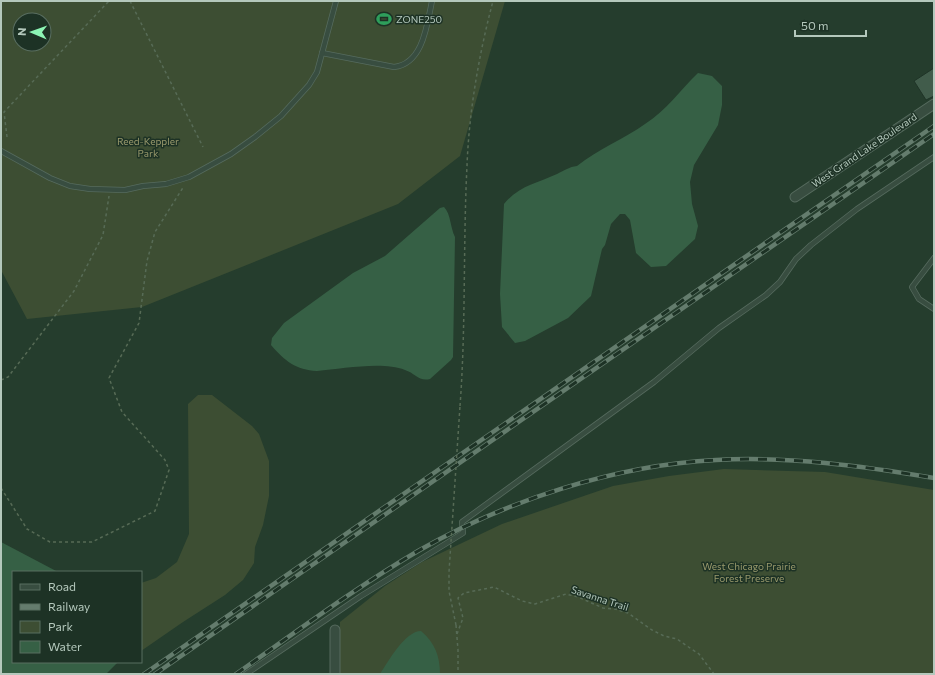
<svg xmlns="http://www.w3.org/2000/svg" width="935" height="675" font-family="Commissioner,sans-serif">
<rect width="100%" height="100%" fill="#253d2d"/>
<g fill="#3d4e33" fill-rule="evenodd">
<path d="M 1,1 L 505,1 L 460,156 L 398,204 L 142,307 L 27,319 L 1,270 ZM 20,20 L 44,20 L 44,44 L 20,44 Z"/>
<polygon points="198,395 212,395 252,426 259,434 269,461 269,496 263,525 255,547 254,563 243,580 225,595 183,622 141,651 141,583 156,578 177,562 189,534 188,404"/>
<polygon points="724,469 825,472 934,490 934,674 339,674 340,622 385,586 422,562 502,524 613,486 669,476"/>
</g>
<g fill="#366045">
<path d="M 698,73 L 712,76 L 722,86 L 722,105 L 718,125 L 694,165 L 690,182 L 692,204 L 698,226 L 695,239 L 666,266 L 651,267 L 636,253 L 630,220 L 625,214 L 620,214 L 611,224 L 605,245 L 602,249 L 591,296 L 568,318 L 525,341 L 515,343 L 502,327 L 500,294 L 504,204 C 518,186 538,183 557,174 C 565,170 569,167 577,166 C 598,149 624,139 645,124 C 667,110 680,90 698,73 Z"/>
<path d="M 444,207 C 451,214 450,227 455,237 L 453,357 L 451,360 L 430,379 C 419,382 415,373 405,370 C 382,361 342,369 317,371 C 296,370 285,361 271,345 L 272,338 L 284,323 L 353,273 L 385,256 L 440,208 Z"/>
<polygon points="1,542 58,572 13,572 13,662 118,662 106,674 1,674"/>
<path d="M 421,631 C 435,643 440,656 440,674 L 380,674 C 388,662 405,631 421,631 Z"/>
</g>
<polygon fill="#415c4b" stroke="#1f3427" points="934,68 934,96 926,100 914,81"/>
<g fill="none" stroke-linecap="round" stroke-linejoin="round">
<g stroke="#566b5e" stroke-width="6">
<g id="lane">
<path d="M 322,53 L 394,67 C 423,64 427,25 432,1"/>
<polyline points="1,151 50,178 70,186 90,189 125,190 143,186 166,184 189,177 231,154 255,137 281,116 309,85 317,72 336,1"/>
<polyline points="934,258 912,287 919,299 934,309"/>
<polyline points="246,674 361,596 463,533 462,522 654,382 719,328 766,295 780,282 796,259 811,245 857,209 934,157"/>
</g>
</g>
<g stroke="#566b5e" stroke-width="11">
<g id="street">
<polyline points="795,197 934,104"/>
<polyline points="335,674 335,630"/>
</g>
</g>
<g stroke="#576b56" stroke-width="1.5" stroke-dasharray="3 3" stroke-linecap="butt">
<polyline points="130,1 203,147"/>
<polyline points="7,137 4,112 109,1"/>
<polyline points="1,380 8,377 74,291 103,235 109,196"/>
<path d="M 460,406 C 466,326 463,246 467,166 C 469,111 479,54 493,1"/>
<polyline points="1,488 27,529 50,542 92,542 155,511 169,470 165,460 122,412 109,378 139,323 147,261 155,232 184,186"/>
<polyline points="456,625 458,650 458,674"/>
<polyline points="457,634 463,618 458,598 464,593 494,587 522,601 535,604 566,594 578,597 603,608 615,609 628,613 652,630 664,636 677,639 690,648 699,654 714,674"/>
</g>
<use href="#lane" stroke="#384d40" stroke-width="4.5"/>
<use href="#street" stroke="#384d40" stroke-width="9"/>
<g stroke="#647c6d" stroke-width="4.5">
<g id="rail">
<polyline points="144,674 934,126"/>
<polyline points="155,674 934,134"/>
<path d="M 236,674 C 296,632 355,588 418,551 C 505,501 615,465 716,460 C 789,456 862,466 934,478"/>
</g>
</g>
<use href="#rail" stroke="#1d3225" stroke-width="3" stroke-dasharray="9" stroke-linecap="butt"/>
<polyline stroke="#576b56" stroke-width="1.5" stroke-dasharray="3 3" stroke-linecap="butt" points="456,625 449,591 449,572 460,406"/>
</g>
<defs>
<g id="stadium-bare" transform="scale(1.2)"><path d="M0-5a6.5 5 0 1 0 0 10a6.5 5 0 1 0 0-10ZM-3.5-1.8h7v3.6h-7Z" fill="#2e9e5b" stroke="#1d3225" stroke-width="2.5" paint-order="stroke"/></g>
</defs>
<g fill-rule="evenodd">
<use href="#stadium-bare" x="384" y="19"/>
</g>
<g text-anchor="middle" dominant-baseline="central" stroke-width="3" stroke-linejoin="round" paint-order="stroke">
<g font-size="10" fill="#b4c8bc" stroke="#1d3225" text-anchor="start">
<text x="396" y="19">ZONE250</text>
</g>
<g font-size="10" fill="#99996c" stroke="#1d3225">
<text x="148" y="141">Reed-Keppler<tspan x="148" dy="12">Park</tspan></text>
<text x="749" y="566">West Chicago Prairie<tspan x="749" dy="12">Forest Preserve</tspan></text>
</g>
<g font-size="10" fill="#b4c8bc" stroke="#1d3225">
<text transform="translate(864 150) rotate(-34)">West Grand Lake Boulevard</text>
<text transform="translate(600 598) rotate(18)">Savanna Trail</text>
</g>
</g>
<rect width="935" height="675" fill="none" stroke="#b4c8bc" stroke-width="4"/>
<rect x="12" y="571" width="130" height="92" fill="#1d3225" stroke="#596e61"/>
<rect x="20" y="584" width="20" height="6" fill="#384d40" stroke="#596e61"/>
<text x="48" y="591" font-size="12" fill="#b4c8bc">Road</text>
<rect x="20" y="604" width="20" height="6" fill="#647c6d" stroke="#596e61"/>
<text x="48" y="611" font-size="12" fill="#b4c8bc">Railway</text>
<rect x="20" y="621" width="20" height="12" fill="#3d4e33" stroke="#596e61"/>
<text x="48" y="631" font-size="12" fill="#b4c8bc">Park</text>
<rect x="20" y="641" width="20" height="12" fill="#366045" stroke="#596e61"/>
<text x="48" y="651" font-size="12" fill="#b4c8bc">Water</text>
<g transform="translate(32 32) rotate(272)"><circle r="19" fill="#1d3225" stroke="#596e61"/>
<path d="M0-3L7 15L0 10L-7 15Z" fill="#8cf5b5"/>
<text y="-6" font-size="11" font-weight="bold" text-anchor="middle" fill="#b4c8bc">N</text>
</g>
<path d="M795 30v6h71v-6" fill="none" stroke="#b4c8bc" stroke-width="2"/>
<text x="801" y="30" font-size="12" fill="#b4c8bc" stroke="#1d3225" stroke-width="3" paint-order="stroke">50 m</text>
</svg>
